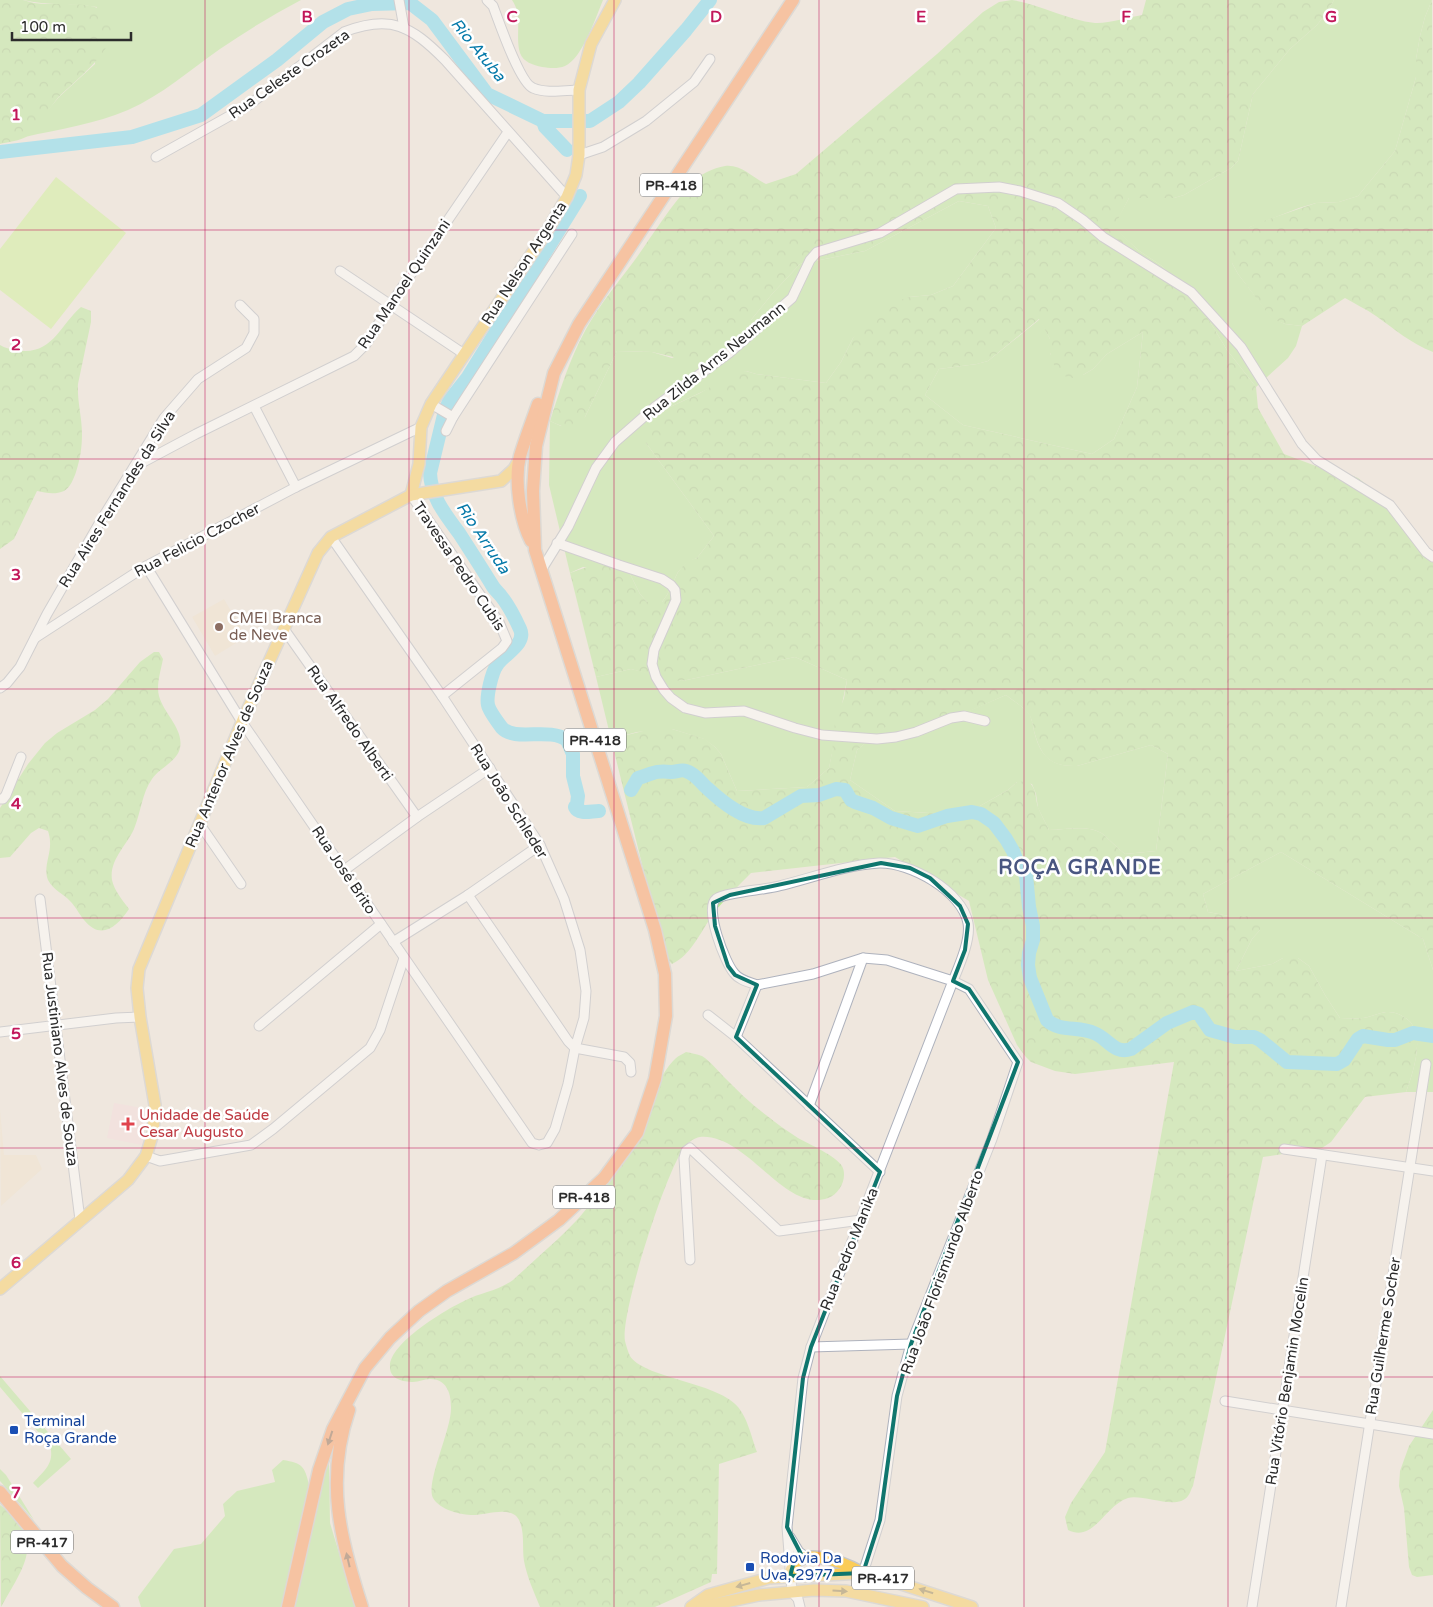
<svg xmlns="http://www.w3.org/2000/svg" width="1433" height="1607" font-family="'Varela Round',sans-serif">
<defs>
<pattern id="forest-crowns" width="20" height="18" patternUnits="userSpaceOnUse" patternTransform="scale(1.25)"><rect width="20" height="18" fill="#b7e997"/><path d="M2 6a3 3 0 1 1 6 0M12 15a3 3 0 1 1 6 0" fill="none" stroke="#9ec882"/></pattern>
</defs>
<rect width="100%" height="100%" fill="#efe7de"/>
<g fill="#f1e3cd">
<polygon points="224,599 246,637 215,656 192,617"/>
<polygon points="0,1109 4,1155 36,1155 42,1169 1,1206"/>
</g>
<polygon fill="#f6dbde" points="114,1103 148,1109 142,1145 107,1138"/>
<g fill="#b7e997">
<path d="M 23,0 L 301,0 C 273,15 246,31 220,49 C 190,70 162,95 128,110 C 96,124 59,129 25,137 L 59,97 L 95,64 L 97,7 C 72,3 47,6 23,0 Z"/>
<path d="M 512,0 L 603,0 C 596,17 582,59 565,66 C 558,69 549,68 542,67 C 533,65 523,62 520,53 C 515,36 523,15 512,0 Z"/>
<polygon points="1334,0 1432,0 1425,17 1420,36 1416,59 1416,77 1395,151 1358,196 1339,202 1316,203 1299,208 1250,227 1232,263 1238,274 1272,318 1285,324 1302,326 1296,346 1288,358 1256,387 1227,350 1201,307 1162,266 1138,250 1113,227 1129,198 1174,198 1184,195 1231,168 1238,161 1253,94 1290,49 1317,25 1327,12"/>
<polygon points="959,201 988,206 996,228 953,286 931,295 909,297 853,338 841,362 826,383 756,374 746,371 668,408 657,414 646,443 714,536 697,558 687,562 678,572 667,595 662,602 647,602 640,594 629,572 583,567 570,573 549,485 550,421 561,426 585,417 617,351 652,352 672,358 751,320 772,294 800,264 865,251"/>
<polygon points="1040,319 1050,339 1050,354 1083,375 1093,369 1107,354 1143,332 1137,387 1114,439 1092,454 963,425 925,395 939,369 977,364 988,361"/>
<polygon points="795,657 847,680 829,768 807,787 737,791 721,754 715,747 704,739 672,729 637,732 611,739 596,677 631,669 682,681"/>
<path d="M 1006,695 C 1013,701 1026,708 1030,715 C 1032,720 1033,726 1034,731 C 1040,755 1050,767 1077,766 L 1151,745 L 1168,754 L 1156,851 L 1125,854 C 1117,848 1111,841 1104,835 C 1090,824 1066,830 1049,830 L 1038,808 L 1036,794 L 1032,784 L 1017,782 L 1008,790 L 964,815 L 895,811 L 850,780 L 857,750 L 892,721 L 938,724 Z"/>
<path d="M 1281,852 L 1423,939 L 1433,970 L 1433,1092 L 1406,1092 C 1413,1073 1428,1030 1404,1017 C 1398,1013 1393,1012 1386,1012 C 1378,1013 1371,1017 1363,1018 C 1356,1019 1348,1018 1340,1018 L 1325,995 L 1309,966 L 1298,958 L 1283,958 L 1272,964 L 1236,971 L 1252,939 L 1260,930 L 1250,916 L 1229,916 L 1208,912 L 1203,894 Z"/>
<path d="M 0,1376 L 71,1459 L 38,1488 L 33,1483 C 44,1471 55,1463 50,1446 L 0,1387 Z"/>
<path d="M 283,1460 C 302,1463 305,1466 309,1485 L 282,1607 L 141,1607 L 138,1597 L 174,1549 L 201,1544 L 225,1516 L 223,1504 L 237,1491 L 275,1482 L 272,1470 Z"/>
<polygon points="329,1463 330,1523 349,1586 357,1607 291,1607 321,1481"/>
<polygon points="0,1469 6,1475 34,1520 0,1481"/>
</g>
<g fill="url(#forest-crowns)" fill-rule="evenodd">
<path d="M 0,0 C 7,0 16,0 23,0 C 27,1 30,2 34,3 C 52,6 91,0 105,12 C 135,38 72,82 57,99 C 50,108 33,132 26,137 C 19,141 7,142 0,144 Z"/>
<path d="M 1012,0 C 1040,4 1067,20 1095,23 C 1107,24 1129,17 1142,15 L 1146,0 L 1334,0 L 1327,12 L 1317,25 L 1290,49 L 1253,94 L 1238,161 L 1231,168 L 1184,195 L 1174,198 L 1129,198 L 1114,227 L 1138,250 L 1162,266 L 1188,291 L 1201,307 L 1227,350 L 1256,387 L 1258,408 L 1284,454 L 1324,469 L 1341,471 L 1358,478 L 1380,495 L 1433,560 L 1433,970 L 1423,939 L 1281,852 L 1203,894 L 1208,912 L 1229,916 L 1250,916 L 1261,921 L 1260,930 L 1252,939 L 1236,971 L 1272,964 L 1283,958 L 1298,958 L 1309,966 L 1325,995 L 1340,1018 C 1348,1018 1356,1019 1363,1018 C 1371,1017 1378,1013 1386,1012 C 1393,1012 1398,1013 1404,1017 C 1428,1030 1413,1073 1406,1092 L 1365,1097 L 1331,1142 L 1322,1148 L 1263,1157 L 1193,1486 C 1191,1489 1190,1494 1188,1496 C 1177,1511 1144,1494 1128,1498 C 1105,1505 1094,1543 1068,1530 L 1065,1517 L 1071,1503 L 1105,1452 L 1174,1062 L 1075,1074 L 1055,1071 L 1031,1062 L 1025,1056 L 1017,1045 L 988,980 L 969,901 L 895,857 L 751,873 C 739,885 727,897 716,910 C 703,927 692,955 672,964 L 668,960 L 663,949 L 611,739 L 651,729 L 672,729 L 705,739 L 715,747 L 721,754 L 737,791 L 807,787 L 829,768 L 832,752 L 835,722 L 844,698 L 847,680 L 795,657 L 682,681 L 671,680 L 631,669 L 596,677 L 570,573 L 598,563 L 610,562 L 629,572 L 640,594 L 647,602 L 662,602 L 667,595 L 678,572 L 687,561 L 697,558 L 714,536 L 646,443 L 644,432 L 648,423 L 668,408 L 700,393 L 734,373 L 746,371 L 756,374 L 826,383 L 841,362 L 853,338 L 867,322 L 895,302 L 909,297 L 931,295 L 953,286 L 996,228 L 988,206 L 959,201 L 865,251 L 800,264 L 772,294 L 751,320 L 722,349 L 712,356 L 699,360 L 686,360 L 652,352 L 617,351 L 585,417 C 574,432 565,428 550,421 C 560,390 570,358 586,329 C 600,304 620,280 637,257 C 654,233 671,205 692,183 C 700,174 713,168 725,166 C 741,164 753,178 766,184 L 796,174 L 937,54 L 983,12 L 999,2 ZM 1039,319 L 1050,339 L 1050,353 L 1055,368 L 1064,376 L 1072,378 L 1083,375 L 1093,369 L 1107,354 L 1143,332 L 1137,387 L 1114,439 L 1092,454 L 963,425 L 925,395 L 939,369 L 977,364 L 988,361 ZM 1006,695 C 1013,701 1026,708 1030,716 C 1032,720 1033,726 1034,731 C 1041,756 1049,767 1077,766 L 1151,745 L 1168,754 L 1156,851 L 1125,854 C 1117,848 1111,841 1104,835 C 1090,824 1066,830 1049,830 C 1046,823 1041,815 1038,807 C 1035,797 1037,787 1027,781 L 1017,782 L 1008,790 L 964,815 L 895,811 L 850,780 L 857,750 L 892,722 L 938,725 Z"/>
<path d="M 1432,0 L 1433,352 C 1410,343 1396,330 1376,316 C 1366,309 1355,304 1345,298 L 1302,326 L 1285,324 L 1272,319 L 1238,274 L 1232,263 L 1233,247 L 1240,235 L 1250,227 L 1258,223 L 1316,203 L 1339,202 L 1358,196 L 1395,151 L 1416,77 L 1416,59 L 1420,36 L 1425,17 Z"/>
<path d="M 81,307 L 91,311 L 91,322 L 78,384 C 77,401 82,417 82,434 C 82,448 80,459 76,472 C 74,478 70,488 64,491 C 55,495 46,493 37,491 L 14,539 L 0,549 L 0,345 C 5,348 10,349 15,350 C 52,357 59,326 81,307 Z"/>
<path d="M 154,652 L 159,652 L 163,659 C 161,670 156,685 159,696 C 164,714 184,729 180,748 C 177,762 159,768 152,779 C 142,793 141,812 134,829 C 127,845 109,860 112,880 C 114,890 123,901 129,909 C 117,927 101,941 84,920 C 79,914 76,907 70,901 C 64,894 53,890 48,880 C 43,868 51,854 50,842 C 50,838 49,834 48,831 L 39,828 L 31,833 L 10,857 L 0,858 L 0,808 L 28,764 L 45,743 L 57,733 L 95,710 L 108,699 L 140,662 Z"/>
<path d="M 686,1052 C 691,1053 697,1054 702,1056 C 710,1061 718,1071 725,1078 C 738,1091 751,1104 766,1115 C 776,1123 787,1131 798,1138 C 809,1144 836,1156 842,1166 C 848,1177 840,1194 828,1198 C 785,1214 747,1133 700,1137 C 694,1138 687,1143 684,1148 C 666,1171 620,1314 625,1341 C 626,1345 628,1352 630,1356 C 643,1377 711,1382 734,1403 C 747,1414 751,1436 757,1452 L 719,1464 L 717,1574 L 712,1574 L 711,1582 L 655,1607 L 540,1607 C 534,1592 527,1577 524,1561 C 522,1548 525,1532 519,1520 C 512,1505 486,1515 473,1515 C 461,1515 440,1510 433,1498 C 425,1483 452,1429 451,1407 C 451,1392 446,1379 430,1379 C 424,1379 419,1382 413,1382 C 403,1382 389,1379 390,1366 C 390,1343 445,1310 464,1301 C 481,1292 496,1292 513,1280 C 521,1273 529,1265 537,1258 C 550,1246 564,1234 576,1221 C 589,1207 599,1191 610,1176 C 616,1167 624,1158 629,1149 C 642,1124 656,1076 676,1058 C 678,1056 683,1054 686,1052 Z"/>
<polygon points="1433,1410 1433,1575 1417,1577 1412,1575 1409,1567 1404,1508 1399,1486 1400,1471 1409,1446"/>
<path d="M 0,1505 C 47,1540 24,1566 1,1607 Z"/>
</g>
<polygon fill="#cdf192" points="56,177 126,233 51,329 0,290 0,249"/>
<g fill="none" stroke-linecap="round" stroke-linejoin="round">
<g stroke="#6bd9f7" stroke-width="14">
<polyline points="543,121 545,127 567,150"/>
<polyline points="0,152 132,137 201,115 277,60 323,22 348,9 372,4 410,3 432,20 487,94 543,121 590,121 619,102 639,83 686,30 710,0"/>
<path d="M 580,196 L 468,377 L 449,401 L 444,415 L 430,473 C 431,497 445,514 459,533 C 470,550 481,567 492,585 C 494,589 498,592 501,596 C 509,606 515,618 520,629 C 527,644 504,654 497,665 C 492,672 486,696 488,705 C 489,710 499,724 502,728 C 515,742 549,727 567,740 L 573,754 L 573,776 L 578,796 L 577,804 L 575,807 C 579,815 591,811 599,811"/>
<path d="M 631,790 L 638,778 C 652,774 655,770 671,772 C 677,772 681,769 686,771 C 696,774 700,782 707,788 C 721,801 744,821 764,818 L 801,796 L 819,795 L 836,789 L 845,790 L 851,800 L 855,802 L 873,808 L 891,818 L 918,826 L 947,816 L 972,812 L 981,814 L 994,823 L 1006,839 L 1013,851 L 1018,864 L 1026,875 L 1029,907 L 1033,926 L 1033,940 L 1029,953 L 1028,965 L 1030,978 L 1047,1020 C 1059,1032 1079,1026 1094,1033 C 1108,1038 1114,1055 1131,1049 L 1167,1023 L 1193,1012 L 1199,1014 L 1210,1030 L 1235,1037 L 1254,1037 L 1260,1040 L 1287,1062 L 1337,1064 L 1344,1060 L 1358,1039 L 1363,1036 L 1388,1040 L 1395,1040 L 1413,1033 L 1433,1036"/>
</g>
<g stroke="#aeb2bd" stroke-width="11">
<g id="minor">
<polyline points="399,0 404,28"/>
<path d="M 487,0 L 493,6 C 499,22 520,83 533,88 C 547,94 565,90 579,90"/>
<polyline points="579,155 603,147 646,121 694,82 710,59"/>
<path d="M 156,157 L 249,105 L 344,32 C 391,14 411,26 445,60 L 567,197"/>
<polyline points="340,271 464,354"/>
<polyline points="431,404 453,417 446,431"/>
<polyline points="254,406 296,487"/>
<polyline points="453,417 572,234"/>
<polyline points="134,467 196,434 354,356 366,344 390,305 508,132"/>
<polyline points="411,495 499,622 507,641 502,648 442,696"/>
<polyline points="557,543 619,565 662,579 671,585 675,590 676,600 654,650 652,664 656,677 664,690 671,698 685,708 705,713 744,711 795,728 822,735 877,739 896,737 916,732 951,718 964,716 985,721"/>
<polyline points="146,566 242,722 532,1143 539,1145 547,1143 555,1129 568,1084 575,1048 584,1018 586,991 580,950 564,899 540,845 442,696 331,537"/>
<polyline points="542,569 568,527 596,468 615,442 655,407 729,353 792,298 810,260 817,252 880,233 956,189 999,187 1020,191 1058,203 1083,220 1103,237 1191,292 1241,347 1302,444 1317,460 1390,505 1426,552 1433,557"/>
<polyline points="284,629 417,817"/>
<polyline points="35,638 146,566 296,487 421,427"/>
<polyline points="0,688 7,683 20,667 47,614 100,522 164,418 198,379 246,348 254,333 254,319 240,305"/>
<polyline points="0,799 3,799 6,795 21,757"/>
<polyline points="199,823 241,884"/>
<polyline points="343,871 417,817 490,768"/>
<polyline points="468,895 568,1041 575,1048 624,1057 630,1063 631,1072"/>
<polyline points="40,899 80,1220"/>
<polyline points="393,942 468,895 540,845"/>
<polyline points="757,985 813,974 863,958 887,960 953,981 811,1347 803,1378 787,1527 792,1592 798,1599 800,1607"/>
<polyline points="708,1015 736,1037 880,1172"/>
<polyline points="259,1026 381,924"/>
<polyline points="0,1032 116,1018 140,1017"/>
<path d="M 736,1037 L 757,985 C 749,982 739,980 734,973 C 725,963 704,908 716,899 C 726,892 765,890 779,886 C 812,878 845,865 879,863 C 910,862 962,891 968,923 C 971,940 959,966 953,981 L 969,989 L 1018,1062 L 992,1139 L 911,1344 L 897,1396 L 880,1520 L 863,1573"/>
<polyline points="809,1106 863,958"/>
<polyline points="1284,1149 1433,1171"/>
<polyline points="146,1156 160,1161 251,1145 273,1129 370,1048 380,1030 404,958"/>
<polyline points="690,1260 684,1158 686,1151 690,1148 779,1231 861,1220"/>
<polyline points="811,1347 911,1344"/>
<polyline points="1225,1401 1433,1434"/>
<polyline points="790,1537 799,1552 806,1557"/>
<polyline points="1252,1607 1322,1155"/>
<polyline points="1341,1607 1426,1064"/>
</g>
</g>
<g stroke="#c8c8c8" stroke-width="14">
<g id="major">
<polyline points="411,495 419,464 421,427 431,404 547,231 567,197 576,175 579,155 579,90 591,44 615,0"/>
<polyline points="0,1289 128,1180 146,1156 153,1133 155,1105 140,1017 137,988 139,969 242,722 318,553 331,537 411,495 501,481 514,469 519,460"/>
<path d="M 790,1576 C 793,1541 845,1563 863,1573"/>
<polyline points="691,1607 708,1595 769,1578 863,1573 886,1579 972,1607"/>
<polyline points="702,1607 759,1595 814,1590 846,1591 923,1607"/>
</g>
</g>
<g stroke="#c8c8c8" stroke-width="15">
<g id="highway">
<path d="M 531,541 C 520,520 514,480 520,456 C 525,439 532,421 538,404"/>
<path d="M 349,1410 C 325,1480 340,1539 362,1607"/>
<polyline points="0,1492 62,1566 87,1588 113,1607"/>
<polyline points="288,1607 319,1470 333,1429 365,1368 390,1338 419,1311 447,1291 514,1253 559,1220 604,1178 637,1133 655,1079 666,1016 665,974 655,930 535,550 533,491 536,446 554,373 579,324 793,0"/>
</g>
</g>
<use href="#minor" stroke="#fff" stroke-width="9"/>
<use href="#major" stroke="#fbcc57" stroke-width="11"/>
<use href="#highway" stroke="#ff9859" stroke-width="12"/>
</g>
<defs><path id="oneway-solid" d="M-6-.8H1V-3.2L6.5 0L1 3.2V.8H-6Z" transform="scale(1.25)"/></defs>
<g fill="#8b5d40">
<use href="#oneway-solid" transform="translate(330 1438) rotate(108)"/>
<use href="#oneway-solid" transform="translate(348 1560) rotate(-103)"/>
</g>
<g fill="#947c42">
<use href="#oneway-solid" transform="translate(743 1585) rotate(164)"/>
<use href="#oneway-solid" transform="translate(840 1591) rotate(4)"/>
<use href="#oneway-solid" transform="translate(926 1591) rotate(-163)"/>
</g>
<path d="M0 0H1433V1607H0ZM 881,863 L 910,868 L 930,878 L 960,906 L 968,924 L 965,950 L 953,981 L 969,989 L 1018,1062 L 911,1344 L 897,1396 L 880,1520 L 863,1573 L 790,1576 L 793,1565 L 802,1556 L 787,1527 L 803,1378 L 811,1347 L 880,1172 L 736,1037 L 757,985 L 735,975 L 728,966 L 715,926 L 713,903 L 730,895 Z" fill="#efe7de" fill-opacity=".55" fill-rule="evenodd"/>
<path fill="none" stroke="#0f766e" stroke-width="4" stroke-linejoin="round" d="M 881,863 L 910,868 L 930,878 L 960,906 L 968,924 L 965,950 L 953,981 L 969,989 L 1018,1062 L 911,1344 L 897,1396 L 880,1520 L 863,1573 L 790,1576 L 793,1565 L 802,1556 L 787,1527 L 803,1378 L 811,1347 L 880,1172 L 736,1037 L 757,985 L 735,975 L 728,966 L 715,926 L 713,903 L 730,895 Z"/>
<path fill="none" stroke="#c2185b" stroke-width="1" stroke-opacity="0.55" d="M 205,0 L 205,1607M 409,0 L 409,1607M 614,0 L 614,1607M 819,0 L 819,1607M 1024,0 L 1024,1607M 1228,0 L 1228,1607M 0,230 L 1433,230M 0,459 L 1433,459M 0,689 L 1433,689M 0,918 L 1433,918M 0,1148 L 1433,1148M 0,1377 L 1433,1377"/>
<circle fill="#8d6e63" stroke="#fff" stroke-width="2" cx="219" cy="627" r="5"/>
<path fill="#e0444e" stroke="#fff" stroke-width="2" d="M125.5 1116.5h5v5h5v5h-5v5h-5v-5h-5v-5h5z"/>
<g fill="#1a4fb4" stroke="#fff" stroke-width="2">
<rect x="9" y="1425" width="10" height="10" rx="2.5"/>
<rect x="745" y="1562" width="10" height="10" rx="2.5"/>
</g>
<g text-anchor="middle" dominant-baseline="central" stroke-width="5" stroke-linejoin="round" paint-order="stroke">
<g fill="#fff" stroke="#6b6b6b" stroke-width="1">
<rect x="640" y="173.5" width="62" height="23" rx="4"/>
<rect x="564" y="728.5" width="62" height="23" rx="4"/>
<rect x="553" y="1185.5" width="62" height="23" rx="4"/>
<rect x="11" y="1530.5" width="62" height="23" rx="4"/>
<rect x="852" y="1566.5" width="62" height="23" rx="4"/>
</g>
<g font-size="14" font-weight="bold" fill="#2c2c2c">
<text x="671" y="185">PR-418</text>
<text x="595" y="740">PR-418</text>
<text x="584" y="1197">PR-418</text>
<text x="42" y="1542">PR-417</text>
<text x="883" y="1578">PR-417</text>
</g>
<g font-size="15" fill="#2c2c2c" stroke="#fff">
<text transform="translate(289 74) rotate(-35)">Rua Celeste Crozeta</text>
<text transform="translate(524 263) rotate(-57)">Rua Nelson Argenta</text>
<text transform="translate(404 284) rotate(-56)">Rua Manoel Quinzani</text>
<text transform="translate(714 361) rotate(-39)">Rua Zilda Arns Neumann</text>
<text transform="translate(117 499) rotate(-58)">Rua Aires Fernandes da Silva</text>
<text transform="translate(197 540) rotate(-28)">Rua Felicio Czocher</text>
<text transform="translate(459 566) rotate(56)">Travessa Pedro Cubis</text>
<text transform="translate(350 723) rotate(55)">Rua Alfredo Alberti</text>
<text transform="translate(229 754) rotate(-67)">Rua Antenor Alves de Souza</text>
<text transform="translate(509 801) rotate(58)">Rua João Schleder</text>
<text transform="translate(344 870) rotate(56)">Rua José Brito</text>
<text transform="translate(60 1059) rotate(83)">Rua Justiniano Alves de Souza</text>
<text transform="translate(849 1249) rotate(-68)">Rua Pedro Manika</text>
<text transform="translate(942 1272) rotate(-70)">Rua João Florismundo Alberto</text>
<text transform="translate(1383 1336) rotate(-81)">Rua Guilherme Socher</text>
<text transform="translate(1287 1381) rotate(-81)">Rua Vitório Benjamin Mocelin</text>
</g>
<g font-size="15" fill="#785e54" stroke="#fff" text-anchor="start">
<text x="229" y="618">CMEI Branca<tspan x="229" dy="17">de Neve</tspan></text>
</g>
<g font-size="15" fill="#be3a42" stroke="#fff" text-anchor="start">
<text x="139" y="1115">Unidade de Saúde<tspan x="139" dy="17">Cesar Augusto</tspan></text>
</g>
<g font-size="15" fill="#164399" stroke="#fff" text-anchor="start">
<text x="24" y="1421">Terminal<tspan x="24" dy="17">Roça Grande</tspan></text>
<text x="760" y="1558">Rodovia Da<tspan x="760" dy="17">Uva, 2977</tspan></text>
</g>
<g font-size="16" font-style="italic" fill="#0479a9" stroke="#fff">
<text transform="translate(478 50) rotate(51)">Rio Atuba</text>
<text transform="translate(483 538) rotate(56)">Rio Arruda</text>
</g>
<g font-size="20" font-weight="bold" letter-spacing="1" fill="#495681" stroke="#fff">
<text x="1080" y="868">ROÇA GRANDE</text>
</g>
</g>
<g font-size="16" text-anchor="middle" font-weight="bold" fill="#c2185b" stroke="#fff" stroke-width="5" stroke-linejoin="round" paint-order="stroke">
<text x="307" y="22">B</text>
<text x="512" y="22">C</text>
<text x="716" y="22">D</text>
<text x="921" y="22">E</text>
<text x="1126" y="22">F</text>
<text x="1331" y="22">G</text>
<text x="16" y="120">1</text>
<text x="16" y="350">2</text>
<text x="16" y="580">3</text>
<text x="16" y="809">4</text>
<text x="16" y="1039">5</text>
<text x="16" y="1268">6</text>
<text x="16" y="1498">7</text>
</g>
<path d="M12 32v8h119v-8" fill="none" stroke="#2c2c2c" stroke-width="2.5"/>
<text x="20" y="32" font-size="15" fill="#2c2c2c" stroke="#ffffff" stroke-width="4" paint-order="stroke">100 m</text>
</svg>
